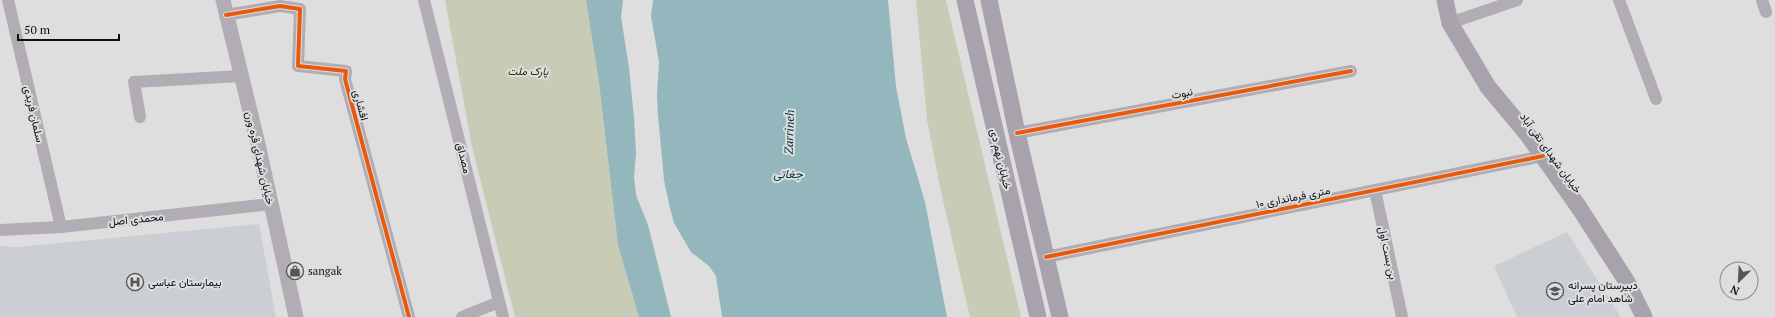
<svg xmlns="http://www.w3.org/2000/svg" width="1775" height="317" font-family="'PT Serif',Vazirmatn,serif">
<rect width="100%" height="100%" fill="#dedede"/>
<g fill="#cbced2">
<polygon points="259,224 276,317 0,317 0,246 18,247"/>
<polygon points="1567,232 1621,317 1517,317 1494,266"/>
</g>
<g fill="#c8ccb7">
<polygon points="445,0 586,0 599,83 618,245 639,317 515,317 472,147"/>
<polygon points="916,0 946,0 1021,317 970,317 941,192 927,120"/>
</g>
<g fill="#93b7bc">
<polygon points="586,0 623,0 621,17 629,68 634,118 636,153 634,178 636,195 648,225 671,317 639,317 618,245 599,83"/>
<polygon points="653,0 888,0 896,87 906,138 925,202 947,317 722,317 716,276 709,266 691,252 674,223 669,204 664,180 658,115 657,96 659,62 651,16"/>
</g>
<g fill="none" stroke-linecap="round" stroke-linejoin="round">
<g stroke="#b2acb5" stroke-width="12">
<polyline points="8,0 61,227"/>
<polyline points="424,0 503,317"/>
<polyline points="1619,0 1656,99"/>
<polyline points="1762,0 1766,12"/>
<polyline points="226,15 280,6 300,9 298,66 346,71 345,79 409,317"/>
<polyline points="1450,23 1517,0"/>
<polyline points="140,117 134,82 241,76"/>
<polyline points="1017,133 1351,71"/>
<polyline points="1375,190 1402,317"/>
<polyline points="0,230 61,227 271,204"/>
<polyline points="1046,257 1543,156"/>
<polyline points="462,317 499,302"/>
</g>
<polyline stroke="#b2acb5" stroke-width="15" points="223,0 258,144 296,317"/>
<g stroke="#a8a2ad" stroke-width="17">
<polyline points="965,0 1038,317"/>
<polyline points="989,0 1017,133 1060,317"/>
<polyline points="1445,0 1450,23 1488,87 1528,135 1580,209 1627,282 1644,317"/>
</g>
<g stroke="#dddedf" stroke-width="6">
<g id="cycleway">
<polyline points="226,15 280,6 300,9 298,66 346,71 345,79 409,317"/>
<polyline points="1017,133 1351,71"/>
<polyline points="1046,257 1543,156"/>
</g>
</g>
<use href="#cycleway" stroke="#e8590c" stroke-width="4"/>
</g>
<defs>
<g id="shop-ring" transform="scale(0.9)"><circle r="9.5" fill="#dddedf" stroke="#565757" stroke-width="1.5"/><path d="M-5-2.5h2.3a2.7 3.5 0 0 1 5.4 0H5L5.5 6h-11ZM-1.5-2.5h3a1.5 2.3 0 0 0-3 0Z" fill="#565757"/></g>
<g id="hospital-ring" transform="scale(0.9)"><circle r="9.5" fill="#dddedf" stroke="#565757" stroke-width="1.5"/><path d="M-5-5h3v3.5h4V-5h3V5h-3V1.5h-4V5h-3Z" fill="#565757"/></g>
<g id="school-ring" transform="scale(0.9)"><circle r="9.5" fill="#dddedf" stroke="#565757" stroke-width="1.5"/><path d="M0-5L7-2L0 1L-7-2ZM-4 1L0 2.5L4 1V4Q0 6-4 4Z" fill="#565757"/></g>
</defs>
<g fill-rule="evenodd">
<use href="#shop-ring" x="295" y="271"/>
<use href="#hospital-ring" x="135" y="282"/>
<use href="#school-ring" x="1555" y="291"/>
</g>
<g text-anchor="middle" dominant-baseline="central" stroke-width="4" stroke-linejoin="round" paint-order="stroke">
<g font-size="11" font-style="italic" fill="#2d3302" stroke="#dddedf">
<text x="528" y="71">پارک ملت</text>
</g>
<g font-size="11" fill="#0d0e0e" stroke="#dddedf">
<text transform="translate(1182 93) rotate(-11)">نبوت</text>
<text transform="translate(361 105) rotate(75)">افشاری</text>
<text transform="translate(34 114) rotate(77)">سلمان فریدی</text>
<text transform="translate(1551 153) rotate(54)">خیابان شهدای تقی آباد</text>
<text transform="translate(260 158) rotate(77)">خیابان شهدای قره ورن</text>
<text transform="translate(464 158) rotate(76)">مصداق</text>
<text transform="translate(1001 159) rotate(77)">خیابان نهم دی</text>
<text transform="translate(1293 197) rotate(-11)">۱۰ متری فرمانداری</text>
<text transform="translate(136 219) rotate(-6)">محمدی اصل</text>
<text transform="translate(1388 253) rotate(78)">بن بست اول</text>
</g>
<g font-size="11" fill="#0d0e0e" stroke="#dddedf" text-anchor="start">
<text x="308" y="271">sangak</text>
<text x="148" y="282">بیمارستان عباسی</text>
<text x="1568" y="285">دبیرستان پسرانه<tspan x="1568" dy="13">شاهد امام علی</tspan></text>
</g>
<g font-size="12" font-style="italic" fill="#003238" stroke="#dddedf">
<text transform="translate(789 132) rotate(-88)">Zarrineh</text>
<text x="788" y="173">جغاتی</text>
</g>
</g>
<g transform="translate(1739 281) rotate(204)"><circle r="19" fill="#dddedf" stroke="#8a8b8b"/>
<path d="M0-3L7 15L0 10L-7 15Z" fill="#565757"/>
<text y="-6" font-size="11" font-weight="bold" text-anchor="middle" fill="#0d0e0e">N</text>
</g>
<path d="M18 34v6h101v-6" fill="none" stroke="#0d0e0e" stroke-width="2"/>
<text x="24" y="34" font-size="12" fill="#0d0e0e" stroke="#dddedf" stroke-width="3" paint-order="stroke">50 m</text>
</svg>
